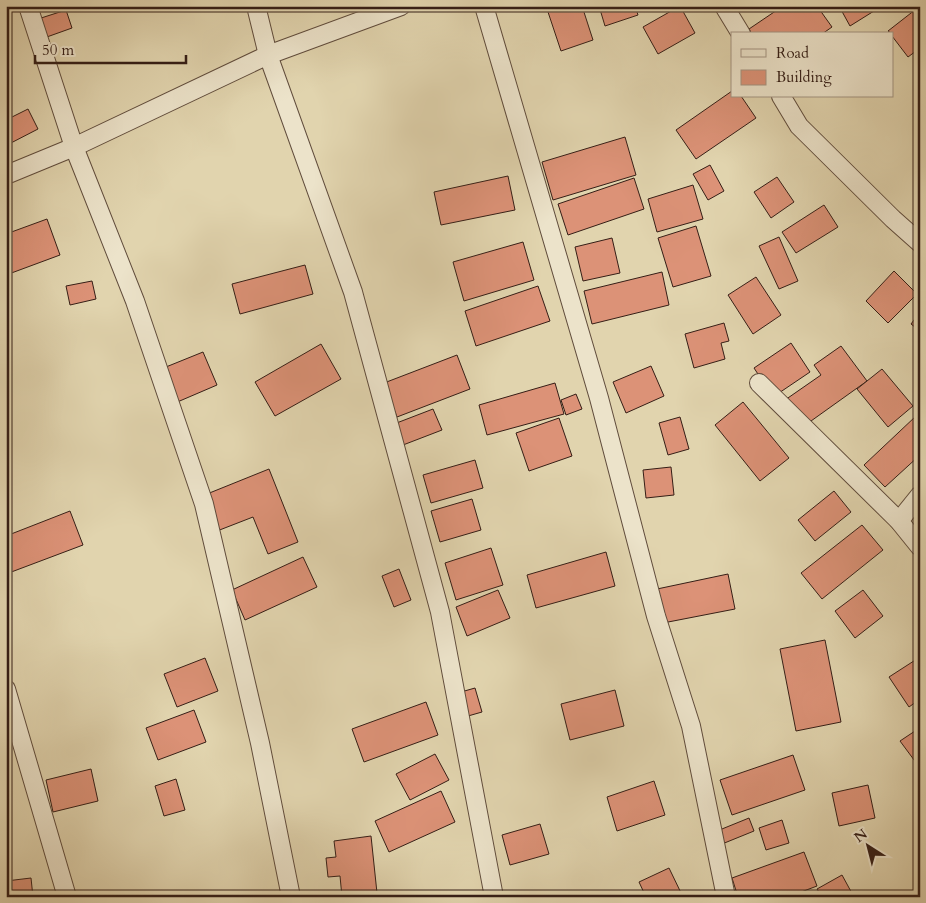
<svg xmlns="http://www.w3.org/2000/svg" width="926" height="903" font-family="Cardo,serif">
<rect width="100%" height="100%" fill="#e1d4ae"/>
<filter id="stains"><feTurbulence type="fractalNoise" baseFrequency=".004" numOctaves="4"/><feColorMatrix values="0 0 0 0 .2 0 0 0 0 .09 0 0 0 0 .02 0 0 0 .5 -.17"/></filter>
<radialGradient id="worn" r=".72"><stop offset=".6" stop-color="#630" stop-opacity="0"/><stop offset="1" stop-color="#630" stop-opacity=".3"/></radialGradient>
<g fill="#dc9277" stroke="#351e16">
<polygon points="546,6 582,6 593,40 561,51"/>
<polygon points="599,6 635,6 638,15 605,26"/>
<polygon points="680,6 695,33 658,54 643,27"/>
<polygon points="783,6 817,6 832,27 822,34 752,34 749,29"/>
<polygon points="839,6 882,6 850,26"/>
<polygon points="920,6 920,48 908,57 892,36 892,34 888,31"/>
<polygon points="66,10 72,28 44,38 38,19"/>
<polygon points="732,91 732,96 741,96 756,118 696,159 676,130"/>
<polygon points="28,109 38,129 7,145 6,120"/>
<polygon points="625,137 636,175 553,200 542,162"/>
<polygon points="710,165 724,191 708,200 693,174"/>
<polygon points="508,176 515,210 441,225 434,192"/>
<polygon points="777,177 794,202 771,218 754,192"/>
<polygon points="634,178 644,209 568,235 558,204"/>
<polygon points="693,185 703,219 657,232 648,199"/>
<polygon points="824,205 838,227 796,253 782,232"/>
<polygon points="47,219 60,255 6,275 6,234"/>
<polygon points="696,226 711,276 673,287 658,238"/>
<polygon points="779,237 798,281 779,289 759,246"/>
<polygon points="612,238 620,273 583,281 575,247"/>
<polygon points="523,242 534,280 464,301 453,262"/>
<polygon points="305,265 313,294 240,314 232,284"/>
<polygon points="894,271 917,294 888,323 866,301"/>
<polygon points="662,272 669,305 592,324 584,291"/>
<polygon points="756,277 781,315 753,334 728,295"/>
<polygon points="92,281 96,299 70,305 66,286"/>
<polygon points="538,286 550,321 476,346 465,311"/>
<polygon points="920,312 920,331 911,324"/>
<polygon points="724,323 729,341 721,343 725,359 694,368 685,334"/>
<polygon points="791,343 810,372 773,397 754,368"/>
<polygon points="321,344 341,379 275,416 255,382"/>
<polygon points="841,346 867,381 804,426 785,400 821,375 814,365"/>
<polygon points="203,352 217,385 175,403 161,369"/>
<polygon points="457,355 470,389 397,417 384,383"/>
<polygon points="651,366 664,396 626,413 613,382"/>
<polygon points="882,369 913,406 888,427 857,389"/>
<polygon points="555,383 564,414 487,435 479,405"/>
<polygon points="576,394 582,409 566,415 561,400"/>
<polygon points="743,402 789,458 760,481 715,425"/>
<polygon points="433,409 442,430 403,445 394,424"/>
<polygon points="916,416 920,420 920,455 885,487 864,465"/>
<polygon points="680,417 689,449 668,455 659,423"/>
<polygon points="559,418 572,456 529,471 516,433"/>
<polygon points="475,460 483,488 431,503 423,475"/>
<polygon points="671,467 674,495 646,498 643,470"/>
<polygon points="269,469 298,542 268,554 253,517 217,531 202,496"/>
<polygon points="834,491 851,512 815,541 798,520"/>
<polygon points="472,499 481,530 440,542 431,511"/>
<polygon points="70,511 83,545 6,574 6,536"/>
<polygon points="862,525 883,550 822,599 801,573"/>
<polygon points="491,548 503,585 456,600 445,563"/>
<polygon points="606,552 615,586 536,608 527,575"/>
<polygon points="303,557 317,587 245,620 232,590"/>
<polygon points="399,569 411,600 394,607 382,576"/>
<polygon points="728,574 735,609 663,623 657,589"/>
<polygon points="498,590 510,618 467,636 456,607"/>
<polygon points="863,590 883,616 855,638 835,611"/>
<polygon points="825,640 841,722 796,731 780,649"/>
<polygon points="920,657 920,699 909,707 889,677"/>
<polygon points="205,658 218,691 177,707 164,674"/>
<polygon points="475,688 482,712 468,716 461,692"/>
<polygon points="615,690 624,726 570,740 561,704"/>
<polygon points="426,702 438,735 364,762 352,729"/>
<polygon points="194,710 206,742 158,760 146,728"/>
<polygon points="915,731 920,738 920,768 900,741"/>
<polygon points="435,754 449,780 410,800 396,774"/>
<polygon points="793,755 805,790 732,815 720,780"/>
<polygon points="91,769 98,801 53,812 46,780"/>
<polygon points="176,779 185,810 164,816 155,786"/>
<polygon points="654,781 665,815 617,831 607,797"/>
<polygon points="868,785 875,818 839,826 832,793"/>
<polygon points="441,791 455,822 389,852 375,821"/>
<polygon points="749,818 754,831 722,844 717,831"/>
<polygon points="782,820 789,843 766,850 759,828"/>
<polygon points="540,824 549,854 510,865 502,835"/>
<polygon points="371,836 377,893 342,897 340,876 328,877 326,858 336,857 334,841"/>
<polygon points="804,852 817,886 788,897 738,897 732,878"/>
<polygon points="669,868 683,897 646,897 639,882"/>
<polygon points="842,875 854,897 822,897 817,889"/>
<polygon points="31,878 33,897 6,897 6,881"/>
</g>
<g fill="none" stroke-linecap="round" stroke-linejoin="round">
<g stroke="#604c3c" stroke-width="20">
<g id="minor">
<polyline points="28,6 74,147 135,301 204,504 260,743 291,897"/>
<polyline points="256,6 268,55 353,292 440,612 494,897"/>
<polyline points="484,6 599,398 656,616 691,726 726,897"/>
<polyline points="724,6 741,34"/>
<polyline points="781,96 799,126 893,219 920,243"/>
<polyline points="6,175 74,147 268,55 401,6"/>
<polyline points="759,383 899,521 920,547"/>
<polyline points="899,521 920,495"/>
<polyline points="6,689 67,897"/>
</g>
</g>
<use href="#minor" stroke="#ece3ca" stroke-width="18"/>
</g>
<rect width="926" height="903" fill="none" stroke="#e1d4ae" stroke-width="25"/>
<rect x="8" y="8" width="911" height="888" fill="none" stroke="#351e16" stroke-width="2.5"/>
<rect x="12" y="12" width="901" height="878" fill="none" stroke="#351e16"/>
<rect x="731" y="32" width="162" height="65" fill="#ece3ca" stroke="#a39482"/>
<rect x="741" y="49" width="25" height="8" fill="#ece3ca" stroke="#a39482"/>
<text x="776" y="58" font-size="15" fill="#351e16">Road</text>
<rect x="741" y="70" width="25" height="15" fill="#dc9277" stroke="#a39482"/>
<text x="776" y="82" font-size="15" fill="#351e16">Building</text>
<g transform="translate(868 846) rotate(324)" stroke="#ece3ca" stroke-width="4" paint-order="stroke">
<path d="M0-4L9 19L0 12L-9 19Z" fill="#351e16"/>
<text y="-8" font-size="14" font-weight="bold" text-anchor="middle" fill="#351e16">N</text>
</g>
<path d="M35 55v8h151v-8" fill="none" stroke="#351e16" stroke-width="2.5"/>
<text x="42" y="55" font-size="15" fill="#351e16" stroke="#ece3ca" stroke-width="4" paint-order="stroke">50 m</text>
<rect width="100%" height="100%" filter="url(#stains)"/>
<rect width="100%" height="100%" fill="url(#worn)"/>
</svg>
